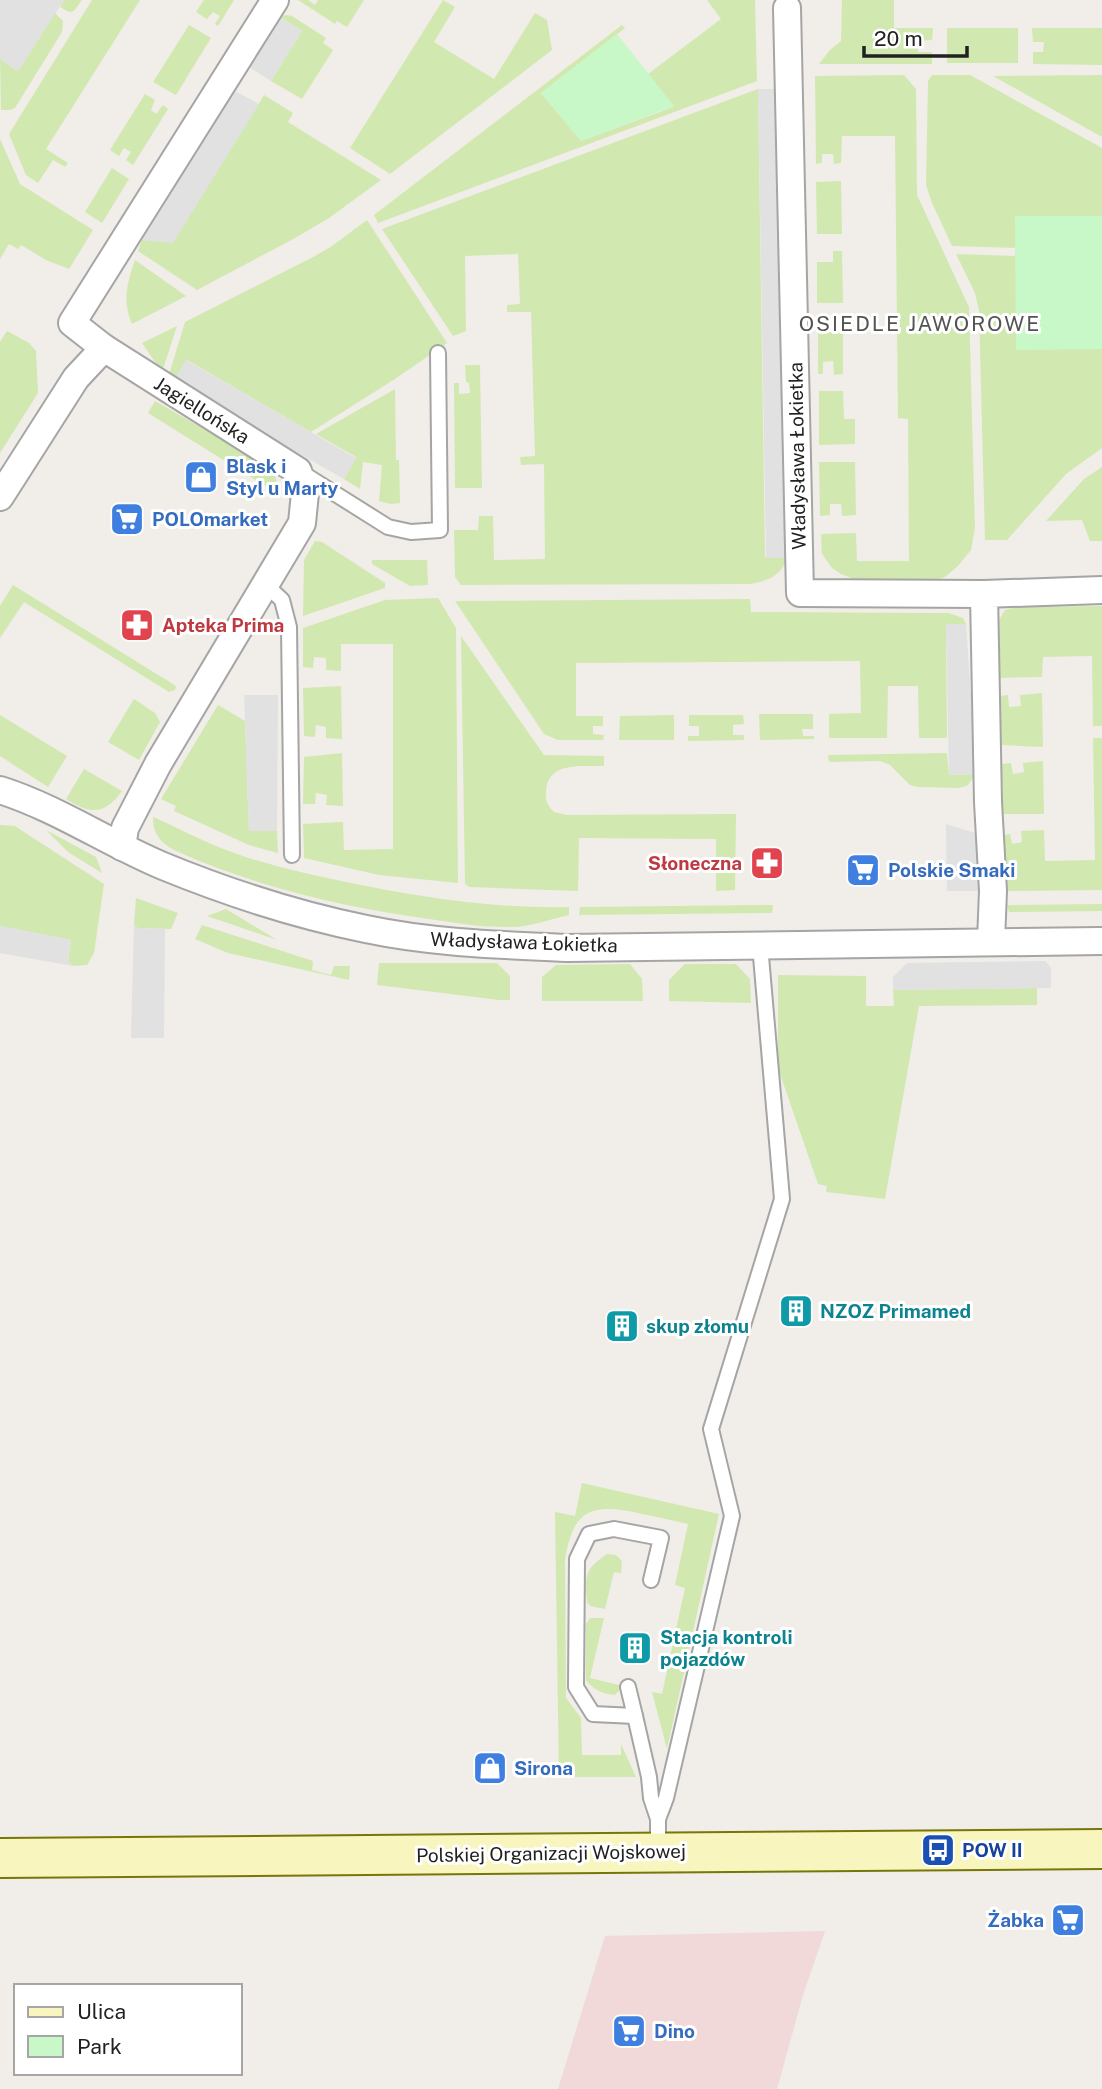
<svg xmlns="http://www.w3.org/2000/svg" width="1102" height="2089" font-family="'Public Sans',sans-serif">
<rect width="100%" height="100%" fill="#f1ede8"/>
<polygon fill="#f1d8d9" points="825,1931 803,1995 777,2089 558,2089 605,1936"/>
<g fill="#d1e9b0">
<polygon points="64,0 82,0 74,11 69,12 60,7"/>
<polygon points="92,0 140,0 46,149 68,163 65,167 53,160 38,183 26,175 9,134"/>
<polygon points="204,0 234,0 218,26 215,24 220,16 213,12 207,19 196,12"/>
<polygon points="298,0 308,0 315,5 318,0 364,0 347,27 337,21 335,24"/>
<polygon points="443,0 455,7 434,42 494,79 535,13 547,20 552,50 390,174 350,148"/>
<polygon points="707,0 755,0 757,81 378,223 374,215 622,25 625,28 541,93 581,141 673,107 648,74 721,19"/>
<polygon points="842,0 894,0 894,28 933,28 932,40 918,41 918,52 932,52 932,64 819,64 830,50 841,41"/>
<polygon points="55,13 63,21 62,32 15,108 10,110 1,110 0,59 18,71"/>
<polygon points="286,15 292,16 326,38 323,43 333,50 302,99 271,81 302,31 280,17"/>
<polygon points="189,25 211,38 176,95 153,82"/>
<rect x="947" y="28" width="71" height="35"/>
<polygon points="1032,28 1102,28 1102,65 1033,64 1033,52 1043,52 1044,42 1033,42"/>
<polygon points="904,75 916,89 917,195 969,307 975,528 971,550 957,567 945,577 930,582 859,581 841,574 832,568 822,554 821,534 856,533 857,561 909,561 908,419 898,418 895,136 842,136 841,163 834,164 833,154 822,154 822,163 816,164 815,76"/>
<polygon points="932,75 970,75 1102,148 1102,448 1066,474 1007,540 985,540 979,311 975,293 956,254 1015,256 1016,248 952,246 932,203 926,185 928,81"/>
<polygon points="1102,75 1102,137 993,76 994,76"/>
<path d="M 758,89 L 765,557 L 788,558 C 779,577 770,580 750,584 L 461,585 L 455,577 L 454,530 L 478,530 L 479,516 L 493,516 L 494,560 L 545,559 L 544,464 L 521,465 L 520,457 L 535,456 L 531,312 L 507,312 L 507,305 L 520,304 L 518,254 L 465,256 L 466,331 L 453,336 L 382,229 Z"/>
<polygon points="145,94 155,100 151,110 156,114 163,105 168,109 133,165 126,160 131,152 124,148 119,156 110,150"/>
<polygon points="264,95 293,113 288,122 381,180 329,218 297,237 197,290 138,251 142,240 173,242"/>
<polygon points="0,139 20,184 93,230 69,269 46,260 21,245 18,249 9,244 0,259"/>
<polygon points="112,168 129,179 102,223 85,212"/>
<polygon points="841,181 842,234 817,234 816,182"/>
<polygon points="367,220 447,343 395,379 311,432 187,360 173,382 168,378 185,322 315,256 332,246"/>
<polygon points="833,251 842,251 843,303 817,303 817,262 833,262"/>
<path d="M 135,260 L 186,296 L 132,324 C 122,301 127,283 135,260 Z"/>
<polygon points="833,320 843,320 843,374 834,375 833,361 823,362 823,374 818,374 818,333 833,332"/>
<polygon points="177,326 162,372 142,343"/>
<polygon points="7,331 29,343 36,351 38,393 0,453 0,342"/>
<polygon points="465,365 480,365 482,488 455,488 454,383 459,383 459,394 470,393 469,383 466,382"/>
<polygon points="395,389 396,460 399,460 400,503 391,504 379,501 382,465 363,462 360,489 344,479 356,457 316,434"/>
<polygon points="819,391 843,391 844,419 855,419 855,444 819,445"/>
<path d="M 155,401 L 270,467 C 276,476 278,481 275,492 L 148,413 Z"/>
<polygon points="819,462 855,462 856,515 842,516 841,504 830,504 830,515 820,516"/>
<polygon points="1102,467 1102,541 1090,541 1082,520 1046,521 1084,479"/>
<polygon points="315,541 322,542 385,583 385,588 303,616 304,560"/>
<polygon points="372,560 427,560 428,585 410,586 372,564"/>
<polygon points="13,585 176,686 175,690 169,692 24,602 0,638 0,606"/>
<polygon points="438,598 456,628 458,883 379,875 304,858 303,824 343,822 344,850 393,849 393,644 341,644 341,671 326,670 326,658 314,657 313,668 303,667 303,628 385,600"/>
<polygon points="750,599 751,612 930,613 949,613 963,618 966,624 946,624 947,738 919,738 918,686 888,686 887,738 829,738 829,714 861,713 860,661 576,663 576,716 603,716 603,726 593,726 593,734 604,735 603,740 558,740 544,734 455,601"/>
<polygon points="1102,606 1102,726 1093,726 1092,656 1043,657 1042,677 999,678 999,620 1005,610 1016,607"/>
<path d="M 461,636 L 544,755 L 604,756 L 604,766 C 582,767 547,761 546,792 C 545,801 548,806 554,812 L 567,815 L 736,814 L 735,890 L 716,891 L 716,839 L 579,838 L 578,891 L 469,887 L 465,884 Z"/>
<polygon points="341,686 342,739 326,738 326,727 316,725 315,737 304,736 303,688"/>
<polygon points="1042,693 1043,747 1001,745 1000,696 1008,695 1009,707 1021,706 1020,695"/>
<polygon points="134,699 155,713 160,722 139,760 108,742"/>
<polygon points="218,705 245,721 249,831 277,831 278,853 249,845 174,811 176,806 161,799"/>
<polygon points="759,714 813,714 813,729 802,729 803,736 814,736 814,739 760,740"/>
<polygon points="0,715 67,756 48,787 0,756"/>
<polygon points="674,715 674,740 619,740 620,716"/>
<polygon points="689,715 743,715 744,724 733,725 733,735 744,735 744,740 688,741 688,736 699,736 699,726 689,726"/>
<polygon points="1093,738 1102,738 1102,890 1006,891 1004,835 1010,834 1012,844 1022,842 1021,831 1044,830 1045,861 1095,860"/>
<polygon points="342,753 343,806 326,805 327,795 316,793 315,804 303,804 304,757"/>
<polygon points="947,753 949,775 976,774 967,786 958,788 917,787 910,785 890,765 880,761 829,762 828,755"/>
<polygon points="1043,761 1044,814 1003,814 1002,764 1011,763 1013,774 1024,772 1023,763"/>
<path d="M 84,769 L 122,791 C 104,816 90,814 66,799 Z"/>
<path d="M 153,817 C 176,827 198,839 221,848 C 261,864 304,873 346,882 C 419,897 494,909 569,907 L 569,915 C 551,919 530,927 512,927 C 482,928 451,922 422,918 C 338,906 254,886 176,851 C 161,843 153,835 153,817 Z"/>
<polygon points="0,825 15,826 21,830 104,884 94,953 87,965 73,966 68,962 71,940 0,926"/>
<polygon points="46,830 96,857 102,873 68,852"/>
<polygon points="136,898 178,913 171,929 138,928 134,925"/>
<polygon points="1102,904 1102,911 1009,912 1007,905"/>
<polygon points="773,905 772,913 579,915 580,907"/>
<polygon points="226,909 277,940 207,916"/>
<polygon points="202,925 313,961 312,970 331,975 334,966 350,966 349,980 228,953 195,939"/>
<polygon points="379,963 497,963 510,976 510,1000 499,1000 377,985"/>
<polygon points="630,964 642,979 643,1001 542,1001 542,977 556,965"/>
<polygon points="685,964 736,964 750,979 751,1003 669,1001 669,980"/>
<polygon points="778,975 866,976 866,1006 894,1006 893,990 1037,988 1037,1005 919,1006 885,1199 826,1192 827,1186 818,1184 778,1068"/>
<path d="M 582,1483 L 719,1514 L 667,1749 L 652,1692 L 662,1694 L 685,1588 L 675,1585 L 688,1524 C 672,1520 655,1517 638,1513 C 590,1503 573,1510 565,1560 L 566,1698 L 581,1718 L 582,1755 L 621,1755 L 621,1744 L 636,1777 L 559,1777 L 555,1512 L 575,1516 Z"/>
<path d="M 607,1554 L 616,1555 L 622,1561 L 621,1573 L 614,1572 L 605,1609 L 590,1606 L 587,1602 C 585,1575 584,1570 607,1554 Z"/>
<path d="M 590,1618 L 604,1618 L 590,1678 L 623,1686 L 615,1695 C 604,1694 593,1690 586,1680 L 586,1624 Z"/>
</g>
<g fill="#c8f8c7">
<polygon points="617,34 674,106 581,141 541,93"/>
<polygon points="1015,216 1102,216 1102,349 1016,350"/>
</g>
<g fill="#e1e1e1">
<polygon points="0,0 64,0 18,71 0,59"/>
<polygon points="280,17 302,31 271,81 249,67"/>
<polygon points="758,89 780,89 788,558 766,558"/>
<polygon points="235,91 259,104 173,243 142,240"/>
<polygon points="186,360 356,458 344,479 173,382"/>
<polygon points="946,624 966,624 976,774 949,775"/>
<polygon points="244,695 278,695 277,831 249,831"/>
<polygon points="946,824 978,834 980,891 947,891"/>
<polygon points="134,925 138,928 165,929 164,1038 131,1038"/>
<polygon points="0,926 71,940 68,960 73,966 0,953"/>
<polygon points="1045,961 1051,968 1051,988 893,990 893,977 907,963"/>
</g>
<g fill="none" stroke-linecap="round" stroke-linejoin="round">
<g stroke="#a5a5a5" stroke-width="18">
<g id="lane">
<polyline points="299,471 388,527 411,532 440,530 438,353"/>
<polyline points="265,584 282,600 289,627 292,855"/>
<polyline points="651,1580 661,1538 614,1529 589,1534 577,1559 576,1687 593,1714 635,1716 649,1777 651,1798 658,1819"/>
<polyline points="628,1687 635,1716"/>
<polyline points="658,1850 658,1819 666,1798 732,1516 711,1429 782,1199 760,945"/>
</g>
</g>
<g stroke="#a5a5a5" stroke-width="30">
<g id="street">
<polyline points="787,8 800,593 984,594"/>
<polyline points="0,497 76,378 104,348"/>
<path d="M 0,790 C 57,808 108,843 163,866 C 229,893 297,915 366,929 C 432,943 500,945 567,948 L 1102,941"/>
<polyline points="122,847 125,828 158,764 302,523 305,493 298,471 104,348 72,323 275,0"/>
<polyline points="991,941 993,891 988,802 984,594 1102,590"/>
</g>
</g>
<g stroke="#767708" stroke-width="42">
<polyline id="secondary" points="0,1858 1102,1849"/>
</g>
<use href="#lane" stroke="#fff" stroke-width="14"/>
<use href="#street" stroke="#fff" stroke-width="26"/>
<use href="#secondary" stroke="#f8f6be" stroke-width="38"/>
</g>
<defs>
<g id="shop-square" transform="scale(1.75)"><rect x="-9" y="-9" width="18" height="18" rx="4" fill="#3f7fe0" stroke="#fff"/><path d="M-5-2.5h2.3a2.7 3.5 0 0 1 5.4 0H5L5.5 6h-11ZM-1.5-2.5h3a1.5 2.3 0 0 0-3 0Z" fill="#fff"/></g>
<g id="supermarket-square" transform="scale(1.75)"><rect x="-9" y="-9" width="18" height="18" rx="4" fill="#3f7fe0" stroke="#fff"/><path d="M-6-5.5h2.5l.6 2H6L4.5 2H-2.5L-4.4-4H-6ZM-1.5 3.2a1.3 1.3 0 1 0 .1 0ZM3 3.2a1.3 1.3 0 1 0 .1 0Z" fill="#fff"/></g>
<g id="pharmacy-square" transform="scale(1.75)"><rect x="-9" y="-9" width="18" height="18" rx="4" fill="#e0444e" stroke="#fff"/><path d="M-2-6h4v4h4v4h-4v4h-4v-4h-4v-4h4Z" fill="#fff"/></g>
<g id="building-square" transform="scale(1.75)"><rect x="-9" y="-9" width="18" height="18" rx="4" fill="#0f9aa8" stroke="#fff"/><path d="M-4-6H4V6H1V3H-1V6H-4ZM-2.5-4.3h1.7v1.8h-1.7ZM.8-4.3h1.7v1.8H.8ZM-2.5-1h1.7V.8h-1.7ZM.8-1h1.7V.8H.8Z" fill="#fff"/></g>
<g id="bus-square" transform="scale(1.75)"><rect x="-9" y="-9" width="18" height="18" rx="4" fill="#1a4fb4" stroke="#fff"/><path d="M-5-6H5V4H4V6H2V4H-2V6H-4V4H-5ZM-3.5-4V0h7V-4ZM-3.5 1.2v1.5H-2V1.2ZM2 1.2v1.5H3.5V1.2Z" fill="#fff"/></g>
</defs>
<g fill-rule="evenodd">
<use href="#shop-square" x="201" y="477"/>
<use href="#supermarket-square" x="127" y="519"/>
<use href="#pharmacy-square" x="137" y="625"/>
<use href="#pharmacy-square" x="767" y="863"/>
<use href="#supermarket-square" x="863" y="870"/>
<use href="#building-square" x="796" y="1311"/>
<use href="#building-square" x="622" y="1326"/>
<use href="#building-square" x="635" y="1648"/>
<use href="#shop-square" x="490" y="1768"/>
<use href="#bus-square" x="938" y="1850"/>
<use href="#supermarket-square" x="1068" y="1920"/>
<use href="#supermarket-square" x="629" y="2031"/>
</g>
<g text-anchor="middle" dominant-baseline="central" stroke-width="6" stroke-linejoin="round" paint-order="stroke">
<g font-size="19" fill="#212121" stroke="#fff">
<text transform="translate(202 410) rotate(32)">Jagiellońska</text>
<text transform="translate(797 456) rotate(-91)">Władysława Łokietka</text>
<text transform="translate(524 942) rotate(2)">Władysława Łokietka</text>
<text transform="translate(551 1853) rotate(-1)">Polskiej Organizacji Wojskowej</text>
</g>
<g font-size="19" font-weight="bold" fill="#366cbe" stroke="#fff" text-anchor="start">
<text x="226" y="466">Blask i<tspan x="226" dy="22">Styl u Marty</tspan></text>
<text x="152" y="519">POLOmarket</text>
<text x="888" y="870">Polskie Smaki</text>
<text x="514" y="1768">Sirona</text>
<text x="1044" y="1920" text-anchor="end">Żabka</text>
<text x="654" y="2031">Dino</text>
</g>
<g font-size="19" font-weight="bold" fill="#be3a42" stroke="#fff" text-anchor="start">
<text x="162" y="625">Apteka Prima</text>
<text x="742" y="863" text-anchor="end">Słoneczna</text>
</g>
<g font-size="19" font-weight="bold" fill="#0d838f" stroke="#fff" text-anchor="start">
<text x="820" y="1311">NZOZ Primamed</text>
<text x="646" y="1326">skup złomu</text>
<text x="660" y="1637">Stacja kontroli<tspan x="660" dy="22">pojazdów</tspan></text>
</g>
<g font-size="19" font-weight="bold" fill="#164399" stroke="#fff" text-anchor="start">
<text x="962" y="1850">POW II</text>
</g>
<g font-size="21" letter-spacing="2" fill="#545454" stroke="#fff">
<text x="920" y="323">OSIEDLE JAWOROWE</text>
</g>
</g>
<rect x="14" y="1984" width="228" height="91" fill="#ffffff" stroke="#a6a6a6" stroke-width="2"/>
<rect x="28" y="2007" width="35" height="10" fill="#f8f6be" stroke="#a6a6a6" stroke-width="2"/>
<text x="77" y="2019" font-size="21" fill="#212121">Ulica</text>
<rect x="28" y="2036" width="35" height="21" fill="#c8f8c7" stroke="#a6a6a6" stroke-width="2"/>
<text x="77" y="2054" font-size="21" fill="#212121">Park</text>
<path d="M864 46v10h103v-10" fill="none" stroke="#212121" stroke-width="3.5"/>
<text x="874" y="46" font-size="21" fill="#212121" stroke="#ffffff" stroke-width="5" paint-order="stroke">20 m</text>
</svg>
